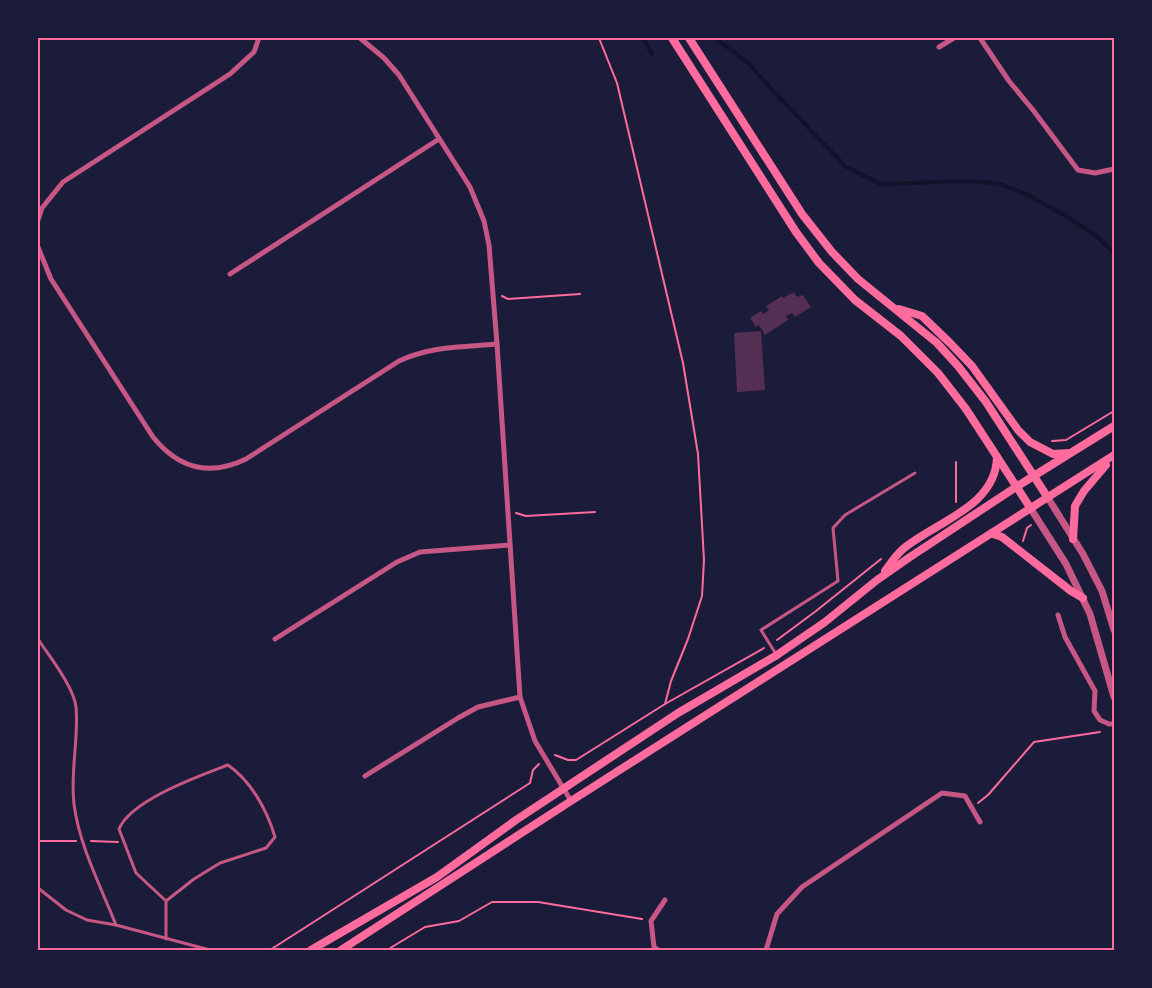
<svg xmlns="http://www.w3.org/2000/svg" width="1152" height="988" font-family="'Roboto Condensed',sans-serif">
<rect width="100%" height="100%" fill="#1b1b3a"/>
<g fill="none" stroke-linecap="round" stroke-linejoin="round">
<g stroke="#12122b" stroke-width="4">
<polyline points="643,38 652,54"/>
<polyline points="715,38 747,62 775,93 845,166 880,184 970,181 997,183 1024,193 1066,216 1094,234 1114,253"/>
</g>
</g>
<g fill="#542f53">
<polygon points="794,292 797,297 803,295 811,307 795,317 792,313 786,316 788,320 765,335 759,325 756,327 750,318 761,311 763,314 769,310 766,306 782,296 783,298"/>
<polygon points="761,331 765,390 737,392 734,333"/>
</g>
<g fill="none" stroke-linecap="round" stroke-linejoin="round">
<g stroke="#ff6b9d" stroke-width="2">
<polyline points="502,296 508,299 580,294"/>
<polyline points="1052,441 1066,440 1114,411"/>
<polyline points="956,462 956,502"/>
<polyline points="516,513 526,516 595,512"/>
<polyline points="1023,541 1027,528 1031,525"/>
<polyline points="777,640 816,611 881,559"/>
<polyline points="665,704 764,648"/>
<polyline points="555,755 568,760 576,760 665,704 671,681 688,639 702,596 704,560 698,454 683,363 617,83 599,38"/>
<polyline points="978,803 988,795 1034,742 1100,732"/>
<polyline points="38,841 76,841"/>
<polyline points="91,841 118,842"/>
<polyline points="270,950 530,783 533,770 539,764"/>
<polyline points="387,950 425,927 459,921 492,902 538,902 642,919"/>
</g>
<g stroke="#c65784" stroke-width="3">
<path d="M 38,639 C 49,656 74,687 76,707 C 79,738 70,772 74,804 C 79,845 101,887 116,925"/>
<polyline points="776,654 761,630 838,581 833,528 845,515 915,473"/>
<polyline points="38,888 66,910 87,920 116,925 210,950"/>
<path d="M 166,939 L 166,901 L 136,873 L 119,829 C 131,800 199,776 228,765 C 251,781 267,810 275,837 L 266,848 L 220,863 L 194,879 L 166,901"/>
</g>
<g stroke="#c65784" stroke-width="5">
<polyline points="360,38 384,58 399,75 470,187 484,221 489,245 497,344 520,697 535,741 571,801"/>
<polyline points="980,38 1009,81 1033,110 1078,170 1095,173 1114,169"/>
<polyline points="939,47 954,38"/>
<polyline points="38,220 42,208 63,182 230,74 254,52 259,38"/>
<path d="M 38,247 L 51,279 L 153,437 C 178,468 209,477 246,459 L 399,361 C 432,346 462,347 497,344"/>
<polyline points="230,274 439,139"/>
<polyline points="1058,615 1065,637 1095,691 1094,711 1100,720 1109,724 1114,724"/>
<polyline points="275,639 397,562 420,552 510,545"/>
<polyline points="365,776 458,718 478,707 520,697"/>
<polyline points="658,950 654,947 651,921 665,900"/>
<polyline points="766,950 777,914 802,887 942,793 965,796 980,822"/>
</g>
<g stroke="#c65784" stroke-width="7">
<polyline points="1048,498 1083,554 1102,591 1114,630"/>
<polyline points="1031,509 1066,564 1090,614 1114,697"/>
</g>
<g stroke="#ff6b9d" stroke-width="8">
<polyline points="672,38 796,232 819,263 855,300 901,336 938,373 966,409 1031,509"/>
<polyline points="689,38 802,214 832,252 858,279 937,343 958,366 986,402 1048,498"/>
<polyline points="899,309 922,316 950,343 972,366 1018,430 1030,442 1053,454 1069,453"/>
<polyline points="993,534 1002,537 1071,591 1083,598"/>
<polyline points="1073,539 1075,506 1084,491 1106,465"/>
<path d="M 885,571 C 890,564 896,555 903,549 C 935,522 996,507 997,457"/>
<polyline points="311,950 437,877 516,820 678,713 777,655 825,622 877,580 910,557 1016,487 1114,426"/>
<polyline points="341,950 571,801 1114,455"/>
</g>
</g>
<rect width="1152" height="988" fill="none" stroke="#1b1b3a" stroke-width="78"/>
<rect x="39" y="39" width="1074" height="910" fill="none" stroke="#ff6b9d" stroke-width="2"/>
</svg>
